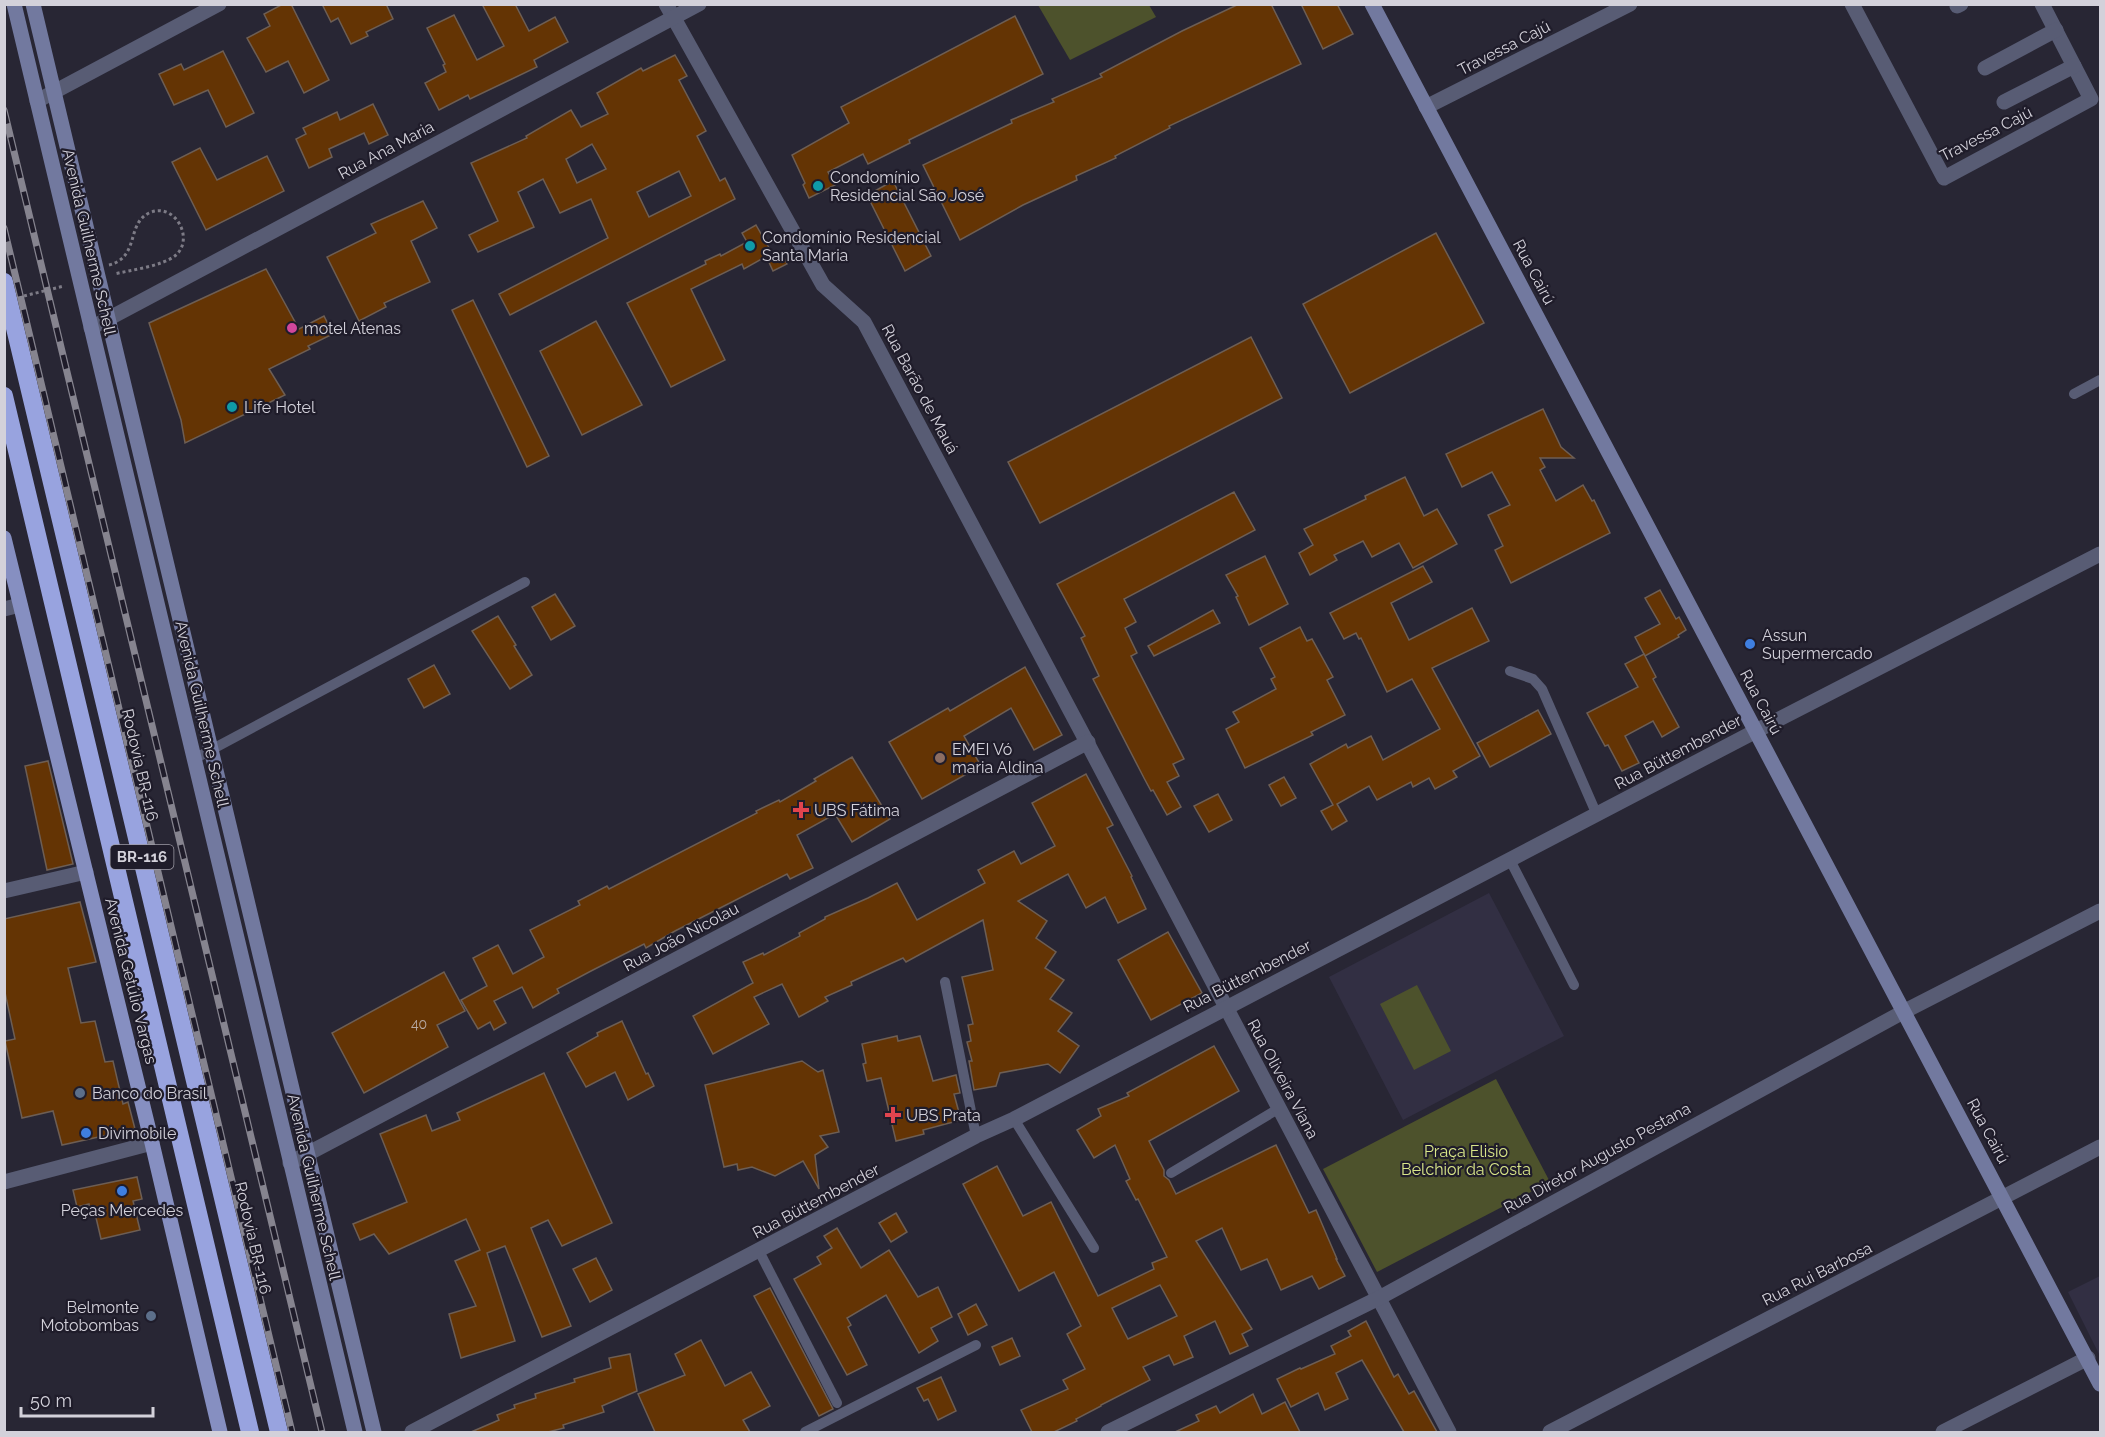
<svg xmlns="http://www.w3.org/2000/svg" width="2105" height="1437" font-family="Raleway,sans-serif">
<rect width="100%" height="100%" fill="#282634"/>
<g fill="#322f43">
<polygon points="1489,893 1564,1036 1403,1120 1329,977"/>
<polygon points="2100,1276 2100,1356 2068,1292"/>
</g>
<g fill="#4d522c">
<polygon points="1038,5 1149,5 1156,17 1070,60"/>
<polygon points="1417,985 1451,1051 1414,1070 1380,1004"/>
<polygon points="1496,1079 1550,1182 1377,1272 1323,1169"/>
</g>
<g fill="#643404" stroke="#6d5e54" stroke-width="1.5" fill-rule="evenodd">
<polygon points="283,4 291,4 329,80 304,93 288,61 266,72 247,38 270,26 264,14"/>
<polygon points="322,4 386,4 393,19 366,32 368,36 351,44 338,18 331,22"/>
<polygon points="482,4 515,4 529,31 555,17 568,42 534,60 537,67 470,99 468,95 439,110 425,83 446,72 443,65 445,64 427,28 454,15 477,60 504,46"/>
<polygon points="1239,4 1271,4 1301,64 1169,126 1170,128 1115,156 1116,158 1076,176 1077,180 1023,205 960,240 923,165 1012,123 1011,120 1054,102 1052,99 1102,77 1100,74 1182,31"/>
<polygon points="1301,4 1337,4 1353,34 1323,49"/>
<polygon points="1015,16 1043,74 909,140 910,143 868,164 863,154 828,172 835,185 809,198 803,185 805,183 792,155 849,123 841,107"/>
<polygon points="223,51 254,113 226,127 208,90 174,105 159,74 181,64 184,70"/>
<path d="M 675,55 L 687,76 L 679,80 L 706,131 L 697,136 L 720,181 L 725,178 L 735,199 L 510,315 L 499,294 L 608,238 L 591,199 L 560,213 L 543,179 L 518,192 L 534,227 L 478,252 L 469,235 L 498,221 L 471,163 L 527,138 L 526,136 L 571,110 L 581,127 L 608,114 L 597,93 L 641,68 L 643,71 ZM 592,144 L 606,169 L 577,183 L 566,159 ZM 679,171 L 691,196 L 649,217 L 637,192 Z"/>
<polygon points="373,104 388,135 369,144 364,133 329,149 332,157 309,168 296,139 306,134 303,128 337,112 340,120"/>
<polygon points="200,148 217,180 267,156 284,191 206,230 172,162"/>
<polygon points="893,181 931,256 905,271 867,195"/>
<polygon points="423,201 437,228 411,241 430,282 384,303 386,307 359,321 327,257 376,233 371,224"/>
<polygon points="756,225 772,253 744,269 742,264 691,289 725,360 671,387 627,303 706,264 705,261 720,254 721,256 747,242 742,233"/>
<polygon points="1436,233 1484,323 1350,393 1303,304"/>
<polygon points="781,251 787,264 773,271 767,258"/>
<polygon points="266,269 299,329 324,316 333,334 308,346 310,349 269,369 285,395 185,443 181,420 149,323"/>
<polygon points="473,300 549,456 527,467 452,310"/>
<polygon points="596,321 642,405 582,435 540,351"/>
<polygon points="1251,337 1282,398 1040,523 1008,462"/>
<polygon points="1543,409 1561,447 1574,458 1540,458 1545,467 1540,470 1556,501 1583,485 1592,501 1594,500 1610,533 1511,583 1495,550 1503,546 1488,515 1510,505 1492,472 1462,487 1446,454"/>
<polygon points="1405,477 1424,516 1437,509 1457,544 1413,568 1399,543 1372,557 1363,541 1334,555 1337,560 1310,575 1299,553 1313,545 1304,529 1366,499 1365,496"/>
<polygon points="1234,492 1255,530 1124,599 1136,622 1125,628 1137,653 1131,656 1184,759 1173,764 1179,776 1167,782 1181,807 1167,815 1153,790 1151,791 1144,778 1093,679 1099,676 1081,638 1085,636 1057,584"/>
<polygon points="1265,556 1288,604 1249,625 1236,597 1238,596 1226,575"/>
<polygon points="1423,566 1432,582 1391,603 1409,640 1472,608 1489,641 1432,668 1480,756 1453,771 1457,777 1435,789 1429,778 1413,787 1411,782 1377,800 1369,786 1337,804 1347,821 1332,830 1321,811 1333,805 1310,764 1346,744 1348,748 1371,736 1383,760 1440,729 1412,679 1387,692 1361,638 1359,639 1356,633 1344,639 1330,613"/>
<polygon points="1660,590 1676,619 1679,617 1686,630 1678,635 1679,637 1645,656 1635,637 1660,624 1645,598"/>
<polygon points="555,594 575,626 551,640 532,607"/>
<polygon points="1213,610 1220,623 1154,656 1148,646"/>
<polygon points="498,616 516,645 514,646 532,675 510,689 472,631"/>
<polygon points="1300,627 1307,641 1312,639 1333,677 1327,680 1345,715 1311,732 1313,735 1245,768 1226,729 1239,722 1233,712 1276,689 1271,679 1275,677 1260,648"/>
<polygon points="1644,654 1656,677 1653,679 1679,727 1662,737 1653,721 1625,736 1639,763 1622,771 1608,745 1605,746 1587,713 1638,687 1625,664"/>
<polygon points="434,665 450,694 424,708 408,679"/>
<polygon points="1025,667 1062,735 1034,750 1011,708 964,736 981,766 922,799 889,742 948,708 950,711"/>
<polygon points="1538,710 1551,734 1490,767 1477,743"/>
<polygon points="852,757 890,819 852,842 835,814 797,835 813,868 790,879 787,874 675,931 646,948 644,944 591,971 557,989 559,993 533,1008 522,987 494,1001 506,1023 494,1030 490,1022 478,1029 461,1000 487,986 473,958 498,945 513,974 544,957 530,930 580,905 578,901 607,886 609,889 757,813 756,811 779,800 780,802 816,781 814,779"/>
<polygon points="48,761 73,864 47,870 25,766"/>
<polygon points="1086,774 1113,825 1107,828 1132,876 1131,877 1146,909 1118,923 1105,897 1086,908 1068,874 1018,901 1047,921 1036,938 1056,952 1045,968 1064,980 1050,999 1072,1013 1058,1031 1079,1046 1060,1073 1048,1064 1000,1073 996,1086 974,1090 969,1061 972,1061 967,1042 971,1041 968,1025 973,1024 962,977 993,970 983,920 906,962 903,958 851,982 852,985 825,997 828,1001 799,1017 782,984 754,997 769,1024 713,1054 693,1016 753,983 743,962 763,953 764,955 800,936 799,933 825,919 825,917 868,898 897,883 917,920 985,883 978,870 1014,851 1021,864 1055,846 1032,803"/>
<polygon points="1284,777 1296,798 1281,806 1269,785"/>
<polygon points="1218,794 1232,820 1209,832 1194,806"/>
<polygon points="80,902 96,962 68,968 81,1023 95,1021 105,1062 113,1061 123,1104 128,1102 135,1129 62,1145 53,1111 22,1118 5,1041 15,1039 4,988 4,919"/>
<polygon points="1168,932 1202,993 1151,1020 1118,960"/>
<polygon points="444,972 465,1011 437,1025 448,1047 364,1093 332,1033"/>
<polygon points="622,1021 646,1074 648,1073 654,1086 628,1100 615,1072 586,1087 567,1053 598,1036 597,1033"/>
<polygon points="897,1036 898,1041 920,1036 933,1081 956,1075 960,1093 954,1094 961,1120 923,1130 924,1134 896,1141 881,1078 867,1081 863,1064 866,1063 862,1044"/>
<path d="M 1214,1046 L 1239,1091 L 1149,1141 L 1164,1170 L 1164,1176 L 1169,1180 L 1176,1194 L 1276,1145 L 1309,1213 L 1316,1210 L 1337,1259 L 1336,1259 L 1345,1276 L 1319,1289 L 1312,1276 L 1281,1290 L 1267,1259 L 1241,1270 L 1222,1228 L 1196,1241 L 1252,1329 L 1242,1334 L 1248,1346 L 1230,1354 L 1215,1321 L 1184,1336 L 1193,1357 L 1174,1365 L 1169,1355 L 1143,1367 L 1150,1380 L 1101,1405 L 1101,1406 L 1076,1419 L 1077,1421 L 1054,1432 L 1032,1432 L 1021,1410 L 1068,1389 L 1063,1380 L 1085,1369 L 1067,1334 L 1081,1326 L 1054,1272 L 1019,1291 L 963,1184 L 997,1166 L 1023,1216 L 1051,1202 L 1098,1296 L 1154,1269 L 1152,1263 L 1167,1257 L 1138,1199 L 1136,1200 L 1126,1181 L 1130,1179 L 1115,1145 L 1094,1158 L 1077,1130 L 1101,1116 L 1098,1109 L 1129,1096 L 1127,1093 ZM 1160,1285 L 1177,1316 L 1128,1339 L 1112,1308 Z"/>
<polygon points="802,1061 818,1072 823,1070 839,1132 820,1136 828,1147 815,1155 819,1189 803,1161 775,1176 752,1167 738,1170 737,1164 724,1167 705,1085"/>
<polygon points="544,1073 612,1223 562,1246 548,1220 531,1228 571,1326 542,1337 505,1246 487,1253 515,1341 461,1358 449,1314 476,1306 455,1261 480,1250 466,1219 389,1254 374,1234 360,1240 353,1224 407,1202 380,1134 426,1115 432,1131 460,1120 457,1113"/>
<polygon points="137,1177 142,1199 133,1201 140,1230 101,1239 94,1209 90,1210 89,1204 77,1207 73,1190"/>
<polygon points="896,1213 907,1232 891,1242 879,1223"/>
<polygon points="837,1228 861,1268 889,1250 918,1297 938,1287 952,1317 931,1328 938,1341 919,1353 886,1295 847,1318 851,1325 848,1327 867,1365 847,1375 794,1279 821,1264 817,1257 832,1248 824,1236"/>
<polygon points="596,1258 612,1290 590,1302 573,1269"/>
<polygon points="770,1288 833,1409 819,1416 754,1296"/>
<polygon points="976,1304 987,1325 968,1335 958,1314"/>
<polygon points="1366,1321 1394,1377 1398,1374 1409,1394 1414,1391 1437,1432 1404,1432 1362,1360 1336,1373 1348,1399 1325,1410 1318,1393 1291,1407 1277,1379 1300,1368 1301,1369 1335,1354 1331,1346 1351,1336 1348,1331"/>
<polygon points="1012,1338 1020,1356 1000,1365 992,1347"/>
<polygon points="701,1340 725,1386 751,1372 770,1406 743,1420 750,1432 655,1432 638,1394 685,1375 675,1354"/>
<polygon points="630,1354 637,1391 602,1406 604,1412 563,1425 564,1428 548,1432 471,1432 499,1420 497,1415 515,1408 514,1405 536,1398 535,1394 575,1382 574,1379 611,1368 609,1358"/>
<polygon points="941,1377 956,1411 938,1420 928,1399 924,1401 917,1388"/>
<polygon points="1253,1394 1262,1414 1285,1402 1300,1432 1175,1432 1199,1421 1196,1415 1216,1406 1220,1413"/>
</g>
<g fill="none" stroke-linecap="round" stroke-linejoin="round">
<g stroke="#7d7b86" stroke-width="3" stroke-dasharray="3 3" stroke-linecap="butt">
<path d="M 109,265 C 140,257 126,224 149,213 C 174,201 195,238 176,255 C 163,266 131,270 114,274"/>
<polyline points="24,296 64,286"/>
</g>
<g stroke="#585c74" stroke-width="10">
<polyline points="2074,394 2100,380"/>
<polyline points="1510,671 1533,679 1542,689 1597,815"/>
<polyline points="194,759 525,582"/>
<polyline points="1510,860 1574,985"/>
<polyline points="945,982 976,1136"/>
<polyline points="1014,1119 1094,1248"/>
<polyline points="1171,1173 1278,1109"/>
<polyline points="759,1251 837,1403"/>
<polyline points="805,1432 976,1345"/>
</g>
<g stroke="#585c74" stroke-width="15">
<path d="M 666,4 L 823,285 L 864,322 C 1061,691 1255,1061 1449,1432"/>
<polyline points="1852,4 1944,178 2091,99 2042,4"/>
<polyline points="1957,6 1961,4"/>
<polyline points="1985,68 2056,30"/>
<polyline points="37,101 219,4"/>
<polyline points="2004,102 2074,66"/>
<polyline points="1426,107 1630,4"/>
<polyline points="4,891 86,872"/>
<polyline points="290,1163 1088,742"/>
<polyline points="4,1182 152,1143"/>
<polyline points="412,1432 976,1136 1014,1119 1756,731 2100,554"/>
<polyline points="1108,1432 1379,1298 1905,1011 2100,911"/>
<polyline points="1550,1432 2100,1147"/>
<polyline points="1943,1432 2088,1358"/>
</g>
<g stroke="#585c74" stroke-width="15">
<polyline points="91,328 699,4"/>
<polyline points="4,609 20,605"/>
</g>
<g stroke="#72799f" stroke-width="15">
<polyline points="14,4 355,1432"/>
<polyline points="33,4 374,1432"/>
<polyline points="1372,4 2100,1384"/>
</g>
<polyline stroke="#868fc1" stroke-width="15" points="4,538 152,1143 220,1432"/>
<g stroke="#98a3df" stroke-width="18">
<polyline points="4,282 279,1432"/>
<polyline points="4,396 250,1432"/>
</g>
<g stroke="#86848f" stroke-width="7">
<g id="rail">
<polyline points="4,110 322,1432"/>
<polyline points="4,228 292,1432"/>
</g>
</g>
<use href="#rail" stroke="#1f1c2a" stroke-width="4.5" stroke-dasharray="14" stroke-linecap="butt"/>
</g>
<g fill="#0f9aa8" stroke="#1f1c2a" stroke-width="2">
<circle cx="818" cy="186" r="6"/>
<circle cx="750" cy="246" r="6"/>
<circle cx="232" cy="407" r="6"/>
</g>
<circle fill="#d1479c" stroke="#1f1c2a" stroke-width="2" cx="292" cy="328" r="6"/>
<g fill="#3f7fe0" stroke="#1f1c2a" stroke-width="2">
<circle cx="1750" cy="644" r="6"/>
<circle cx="86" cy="1133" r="6"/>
<circle cx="122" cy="1191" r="6"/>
</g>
<circle fill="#8d6e63" stroke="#1f1c2a" stroke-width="2" cx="940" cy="758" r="6"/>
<g fill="#e0444e" stroke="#1f1c2a" stroke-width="2">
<path d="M798 801h6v6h6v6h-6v6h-6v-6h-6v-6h6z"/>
<path d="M890 1106h6v6h6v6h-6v6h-6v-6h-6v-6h6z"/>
</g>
<g fill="#5c6f8a" stroke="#1f1c2a" stroke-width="2">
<circle cx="80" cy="1093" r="6"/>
<circle cx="151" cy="1316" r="6"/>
</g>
<g text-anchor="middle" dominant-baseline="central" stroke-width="4.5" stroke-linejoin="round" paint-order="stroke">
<g font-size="14" fill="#b7aaa4">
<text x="419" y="1024">40</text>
</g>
<rect fill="#1f1c2a" stroke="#9d9ba5" stroke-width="1.5" x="110.5" y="845" width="63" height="24" rx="4.5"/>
<g font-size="15" font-weight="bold" fill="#d3d1da">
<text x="142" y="857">BR-116</text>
</g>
<g font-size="16" fill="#d3d1da" stroke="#1f1c2a">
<text transform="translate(1504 48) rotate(-27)">Travessa Cajú</text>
<text transform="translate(1986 134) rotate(-27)">Travessa Cajú</text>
<text transform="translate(386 150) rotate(-28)">Rua Ana Maria</text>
<text transform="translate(89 242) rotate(77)">Avenida Guilherme Schell</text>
<text transform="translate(1534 272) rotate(62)">Rua Cairú</text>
<text transform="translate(920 389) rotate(62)">Rua Barão de Mauá</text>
<text transform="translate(1761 702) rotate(62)">Rua Cairú</text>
<text transform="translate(202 714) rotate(77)">Avenida Guilherme Schell</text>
<text transform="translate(1678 752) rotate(-28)">Rua Büttembender</text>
<text transform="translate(140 765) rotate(77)">Rodovia BR-116</text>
<text transform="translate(681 937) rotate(-28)">Rua João Nicolau</text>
<text transform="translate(1247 976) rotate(-27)">Rua Büttembender</text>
<text transform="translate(131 981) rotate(76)">Avenida Getúlio Vargas</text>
<text transform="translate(1283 1079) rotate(62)">Rua Oliveira Viana</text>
<text transform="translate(1988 1131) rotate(62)">Rua Cairú</text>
<text transform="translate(1597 1158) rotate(-29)">Rua Diretor Augusto Pestana</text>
<text transform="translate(314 1187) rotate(77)">Avenida Guilherme Schell</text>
<text transform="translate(816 1201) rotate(-28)">Rua Büttembender</text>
<text transform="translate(253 1238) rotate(77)">Rodovia BR-116</text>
<text transform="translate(1817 1274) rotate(-27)">Rua Rui Barbosa</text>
</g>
<g font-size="16" fill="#d3d1da" stroke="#1f1c2a" text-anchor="start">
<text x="830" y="177">Condomínio<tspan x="830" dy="18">Residencial São José</tspan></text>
<text x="762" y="237">Condomínio Residencial<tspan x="762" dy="18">Santa Maria</tspan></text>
<text x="304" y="328">motel Atenas</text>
<text x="244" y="407">Life Hotel</text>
<text x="1762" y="635">Assun<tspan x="1762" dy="18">Supermercado</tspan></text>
<text x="952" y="749">EMEI Vó<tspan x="952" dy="18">maria Aldina</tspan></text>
<text x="814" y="810">UBS Fátima</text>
<text x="92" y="1093">Banco do Brasil</text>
<text x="906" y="1115">UBS Prata</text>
<text x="98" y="1133">Divimobile</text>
<text x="122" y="1210" text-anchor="middle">Peças Mercedes</text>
<text x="139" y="1307" text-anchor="end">Belmonte<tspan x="139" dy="18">Motobombas</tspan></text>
</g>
<g font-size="16" fill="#d9e689" stroke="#1f1c2a">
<text x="1466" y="1151">Praça Elisio<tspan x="1466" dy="18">Belchior da Costa</tspan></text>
</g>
</g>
<rect width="2105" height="1437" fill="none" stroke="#d3d1da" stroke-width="12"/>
<path d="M21 1407v9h132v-9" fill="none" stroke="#d3d1da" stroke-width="3"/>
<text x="30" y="1407" font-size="18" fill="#d3d1da" stroke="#1f1c2a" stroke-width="4.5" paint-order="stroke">50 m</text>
</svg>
